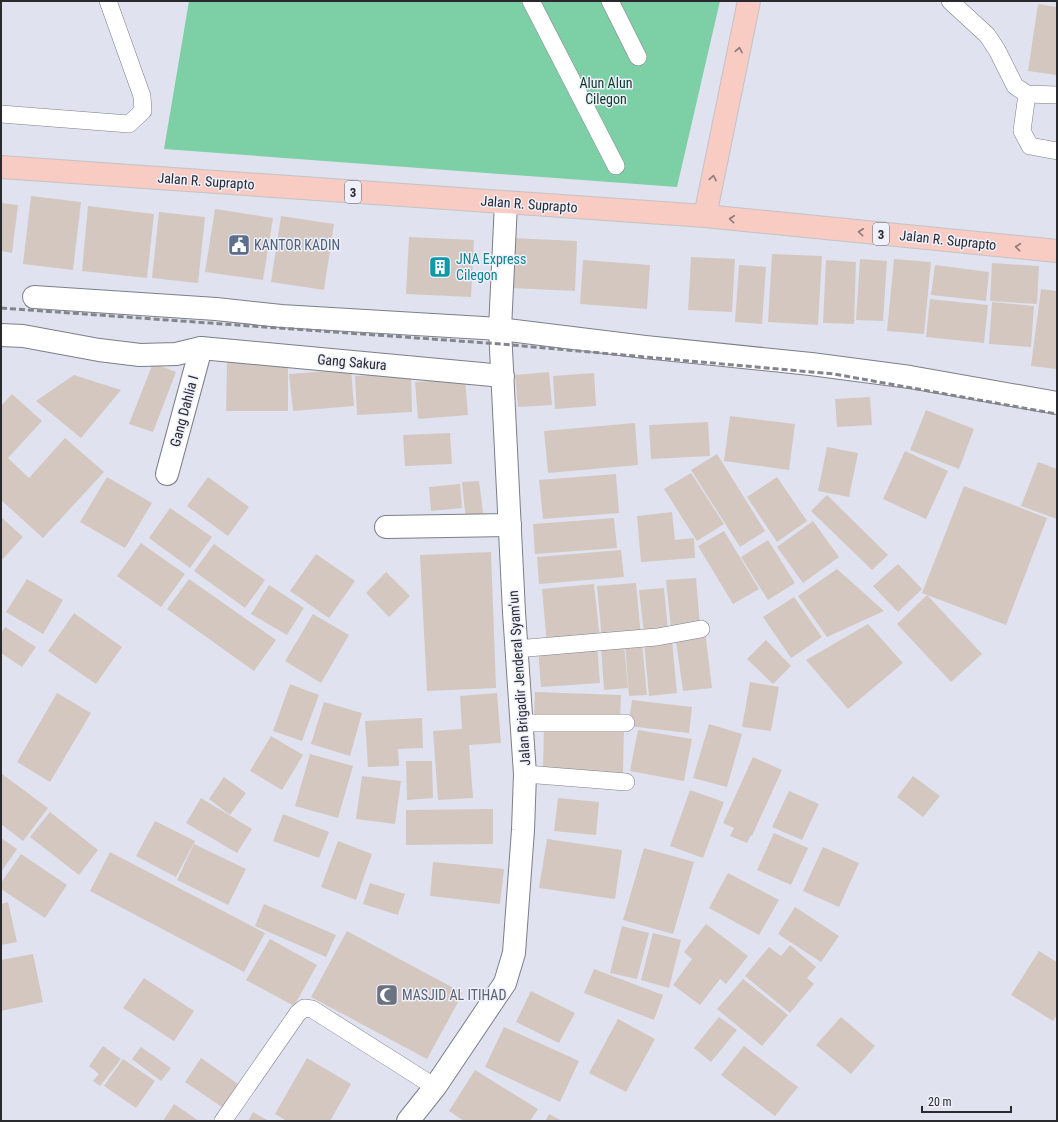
<svg xmlns="http://www.w3.org/2000/svg" width="1058" height="1122" font-family="'Roboto Condensed',sans-serif">
<rect width="100%" height="100%" fill="#e0e3ef"/>
<polygon fill="#7dcfa5" points="189,1 720,1 677,187 164,149"/>
<g fill="#d3c7c0">
<polygon points="1038,4 1057,7 1057,75 1028,71"/>
<polygon points="31,196 81,202 73,270 23,264"/>
<polygon points="1,203 18,205 12,253 1,251"/>
<polygon points="88,206 154,214 147,278 82,271"/>
<polygon points="215,209 273,218 263,280 205,272"/>
<polygon points="159,212 205,217 198,283 152,278"/>
<polygon points="281,216 334,224 324,290 271,282"/>
<polygon points="409,237 474,240 471,297 406,294"/>
<polygon points="513,238 577,241 575,291 511,288"/>
<polygon points="772,254 822,256 818,325 768,322"/>
<polygon points="691,257 735,259 732,312 688,310"/>
<polygon points="860,259 887,261 883,321 856,320"/>
<polygon points="894,259 931,262 924,334 887,331"/>
<polygon points="583,260 650,265 647,309 580,304"/>
<polygon points="826,260 856,262 854,324 823,323"/>
<polygon points="992,263 1039,266 1037,304 990,301"/>
<polygon points="739,265 766,267 762,324 735,322"/>
<polygon points="935,265 989,272 986,301 931,295"/>
<polygon points="1041,289 1057,291 1057,369 1031,366"/>
<polygon points="930,299 988,305 984,343 926,337"/>
<polygon points="992,302 1034,306 1031,347 989,344"/>
<polygon points="227,362 288,362 288,411 226,411"/>
<polygon points="153,363 176,372 153,432 129,424"/>
<polygon points="351,369 354,406 293,411 289,374"/>
<polygon points="549,372 552,405 518,407 515,375"/>
<polygon points="411,373 412,412 357,415 355,376"/>
<polygon points="594,373 596,406 555,409 553,376"/>
<polygon points="74,375 121,390 81,438 36,401"/>
<polygon points="465,379 468,415 418,419 415,382"/>
<polygon points="12,394 42,421 8,458 29,478 65,438 104,472 43,538 1,500 1,406"/>
<polygon points="870,397 872,425 837,427 835,399"/>
<polygon points="926,410 974,429 959,469 910,450"/>
<polygon points="730,416 795,424 789,470 724,461"/>
<polygon points="708,422 710,456 651,459 649,425"/>
<polygon points="635,423 638,465 548,473 544,431"/>
<polygon points="450,433 452,464 405,466 403,435"/>
<polygon points="827,447 858,453 849,497 818,491"/>
<polygon points="905,451 948,471 926,519 883,499"/>
<polygon points="717,454 765,531 740,547 691,470"/>
<polygon points="1038,462 1057,469 1057,519 1021,506"/>
<polygon points="691,473 724,524 697,541 664,489"/>
<polygon points="616,474 619,513 543,519 539,480"/>
<polygon points="107,477 152,503 125,548 80,522"/>
<polygon points="208,477 249,507 228,536 187,506"/>
<polygon points="777,477 807,521 777,542 747,497"/>
<polygon points="479,481 484,520 466,521 462,482"/>
<polygon points="460,484 462,508 431,511 429,487"/>
<polygon points="964,486 1047,518 1006,625 922,593"/>
<polygon points="827,495 888,555 872,570 811,511"/>
<polygon points="170,508 212,537 190,568 149,538"/>
<polygon points="672,512 675,540 694,538 695,558 641,562 637,516"/>
<polygon points="1,517 23,537 1,561"/>
<polygon points="614,518 617,548 535,554 533,524"/>
<polygon points="813,521 839,557 803,583 777,547"/>
<polygon points="724,531 759,589 733,604 698,546"/>
<polygon points="768,540 795,583 768,600 741,557"/>
<polygon points="141,543 185,574 161,607 117,576"/>
<polygon points="214,544 265,580 245,608 194,571"/>
<polygon points="621,550 624,577 539,584 537,557"/>
<polygon points="491,552 496,688 427,691 420,555"/>
<polygon points="316,554 355,581 329,618 290,591"/>
<polygon points="898,564 922,589 898,612 873,586"/>
<polygon points="837,569 884,611 827,637 798,596"/>
<polygon points="386,572 410,596 389,617 366,593"/>
<polygon points="696,578 700,625 671,628 666,580"/>
<polygon points="27,579 63,600 43,634 6,612"/>
<polygon points="189,579 276,640 254,671 167,609"/>
<polygon points="636,583 641,637 602,640 597,586"/>
<polygon points="594,584 600,640 547,645 542,589"/>
<polygon points="269,585 304,608 287,635 251,614"/>
<polygon points="664,588 668,631 644,633 639,590"/>
<polygon points="927,595 982,654 951,682 897,624"/>
<polygon points="794,597 822,637 791,658 763,617"/>
<polygon points="74,613 122,647 96,684 48,651"/>
<polygon points="313,614 349,635 321,683 285,661"/>
<polygon points="868,624 903,663 848,709 806,660"/>
<polygon points="5,627 36,647 22,667 1,653 1,634"/>
<polygon points="705,630 712,688 683,691 675,634"/>
<polygon points="766,640 791,666 773,684 747,659"/>
<polygon points="672,641 677,693 649,696 644,643"/>
<polygon points="642,642 647,695 629,696 625,644"/>
<polygon points="597,644 600,683 541,687 538,648"/>
<polygon points="624,645 628,688 604,690 601,647"/>
<polygon points="750,682 779,687 771,731 742,727"/>
<polygon points="290,684 319,695 302,741 273,731"/>
<polygon points="535,692 621,695 620,721 534,718"/>
<polygon points="57,693 91,713 50,782 17,762"/>
<polygon points="497,693 501,743 469,745 473,798 438,800 433,731 462,729 460,696"/>
<polygon points="632,700 692,707 689,733 628,726"/>
<polygon points="324,702 362,713 350,756 311,744"/>
<polygon points="422,718 423,748 398,749 399,766 368,767 365,721"/>
<polygon points="709,724 742,734 727,787 693,778"/>
<polygon points="544,726 624,729 623,773 543,770"/>
<polygon points="638,730 692,739 684,781 630,771"/>
<polygon points="271,736 303,755 282,790 250,771"/>
<polygon points="310,754 353,766 338,818 295,806"/>
<polygon points="753,757 782,770 752,836 751,835 747,843 730,836 734,828 723,823"/>
<polygon points="406,761 432,761 433,798 407,800"/>
<polygon points="2,774 48,808 23,841 1,824 1,775"/>
<polygon points="362,776 401,781 395,824 356,819"/>
<polygon points="913,776 940,796 923,817 897,797"/>
<polygon points="224,777 246,793 230,815 209,799"/>
<polygon points="690,790 724,802 703,858 670,846"/>
<polygon points="789,791 819,804 802,840 772,827"/>
<polygon points="201,798 252,829 237,853 186,823"/>
<polygon points="558,798 599,802 596,835 554,831"/>
<polygon points="493,809 493,844 406,845 406,810"/>
<polygon points="50,812 98,850 79,875 30,837"/>
<polygon points="283,814 329,832 319,858 273,841"/>
<polygon points="155,821 195,841 176,877 136,856"/>
<polygon points="774,833 808,848 791,885 757,870"/>
<polygon points="1,838 17,849 1,872"/>
<polygon points="547,839 622,850 615,899 539,888"/>
<polygon points="338,841 372,854 356,900 321,887"/>
<polygon points="194,844 246,869 228,905 177,880"/>
<polygon points="823,847 859,863 839,907 803,891"/>
<polygon points="644,848 694,862 673,934 623,920"/>
<polygon points="110,852 265,933 244,972 90,891"/>
<polygon points="21,854 67,885 45,918 1,889 1,883"/>
<polygon points="433,862 504,869 500,904 430,896"/>
<polygon points="728,873 779,900 759,935 709,908"/>
<polygon points="370,883 405,894 398,915 363,904"/>
<polygon points="8,902 17,942 1,945 1,904"/>
<polygon points="264,904 336,935 326,957 255,926"/>
<polygon points="795,907 839,936 821,962 778,934"/>
<polygon points="706,924 748,956 726,984 720,979 700,1005 673,985 692,959 684,952"/>
<polygon points="622,926 649,933 637,979 610,973"/>
<polygon points="347,931 463,993 427,1059 311,997"/>
<polygon points="653,933 681,940 669,988 641,980"/>
<polygon points="270,939 317,965 294,1006 246,980"/>
<polygon points="790,945 816,967 807,978 814,984 790,1013 745,976 769,947 781,956"/>
<polygon points="1039,951 1057,962 1057,1015 1053,1021 1011,995"/>
<polygon points="33,954 43,1002 1,1011 1,960"/>
<polygon points="594,969 663,995 654,1020 584,993"/>
<polygon points="144,978 194,1011 174,1041 123,1008"/>
<polygon points="743,979 788,1015 762,1046 717,1009"/>
<polygon points="531,991 575,1013 559,1043 516,1022"/>
<polygon points="719,1017 737,1030 711,1062 694,1048"/>
<polygon points="841,1017 875,1046 851,1074 816,1045"/>
<polygon points="618,1019 655,1039 626,1092 589,1073"/>
<polygon points="504,1027 579,1061 560,1102 485,1067"/>
<polygon points="103,1046 121,1059 100,1086 93,1081 99,1074 89,1066"/>
<polygon points="744,1046 798,1087 775,1116 721,1075"/>
<polygon points="141,1047 171,1068 161,1081 132,1059"/>
<polygon points="201,1058 238,1084 222,1107 185,1082"/>
<polygon points="307,1058 351,1084 330,1121 287,1121 275,1114"/>
<polygon points="123,1059 155,1081 136,1108 104,1086"/>
<polygon points="475,1070 538,1109 530,1121 464,1121 449,1111"/>
<polygon points="174,1104 199,1121 163,1121"/>
<polygon points="253,1112 269,1121 248,1121"/>
<polygon points="549,1114 562,1121 545,1121"/>
</g>
<g fill="none" stroke-linecap="round" stroke-linejoin="round">
<g stroke="#7c7e89" stroke-width="18">
<g id="lane">
<polyline points="531,1 616,166"/>
<polyline points="610,1 638,57"/>
<polyline points="950,1 987,35 997,50 1015,86 1027,94 1057,95"/>
<polyline points="1027,94 1022,131 1030,146 1057,151"/>
<polyline points="1,114 129,124 143,111 142,96 108,1"/>
<polyline points="516,649 657,637 701,629"/>
<polyline points="522,723 626,723"/>
<polyline points="525,774 626,782"/>
<polyline points="223,1121 298,1013 304,1008 312,1009 435,1087"/>
</g>
</g>
<g stroke="#7c7e89" stroke-width="24">
<g id="street">
<polyline points="34,297 216,309 281,316 500,329 645,347 811,364 910,377 1057,403"/>
<polyline points="1,335 23,336 99,350 140,355 176,354 201,348 503,376"/>
<polyline points="167,474 201,348"/>
<polyline points="386,527 510,525"/>
<polyline points="408,1121 435,1087 505,983 514,953 523,830 525,774 514,612 500,329 506,203"/>
</g>
</g>
<g stroke="#c3c3c4" stroke-width="24">
<g id="highway">
<polyline points="1,167 705,216 1057,251"/>
<polyline points="705,216 749,1"/>
</g>
</g>
<use href="#lane" stroke="#fff" stroke-width="17"/>
<use href="#street" stroke="#fff" stroke-width="22"/>
<use href="#highway" stroke="#f8cbc3" stroke-width="22"/>
<polyline stroke="#83858d" stroke-width="3" stroke-dasharray="6 3" stroke-linecap="butt" points="1,308 501,344 834,374 1057,414"/>
</g>
<defs><path id="oneway-chevron" d="M-2-3.5L2.5 0L-2 3.5" fill="none" stroke-width="1.6" stroke-linecap="round" stroke-linejoin="round"/></defs>
<g stroke="#907a78">
<use href="#oneway-chevron" transform="translate(739 50) rotate(-79)"/>
<use href="#oneway-chevron" transform="translate(713 178) rotate(-79)"/>
<use href="#oneway-chevron" transform="translate(732 219) rotate(-174)"/>
<use href="#oneway-chevron" transform="translate(861 232) rotate(-174)"/>
<use href="#oneway-chevron" transform="translate(1018 247) rotate(-174)"/>
</g>
<defs>
<g id="civic-square" transform="scale(1.15)"><rect x="-9" y="-9" width="18" height="18" rx="4" fill="#5c6f8a" stroke="#eef0fc"/><path d="M-.6-6.5H3V-4.5H.6V-3L4-1V1h2V6H-6V1h2V-1L-.6-3ZM-1.2 2.5V6h2.4V2.5Z" fill="#fff"/></g>
<g id="building-square" transform="scale(1.15)"><rect x="-9" y="-9" width="18" height="18" rx="4" fill="#0f9aa8" stroke="#eef0fc"/><path d="M-4-6H4V6H1V3H-1V6H-4ZM-2.5-4.3h1.7v1.8h-1.7ZM.8-4.3h1.7v1.8H.8ZM-2.5-1h1.7V.8h-1.7ZM.8-1h1.7V.8H.8Z" fill="#fff"/></g>
<g id="mosque-square" transform="scale(1.15)"><rect x="-9" y="-9" width="18" height="18" rx="4" fill="#6b7280" stroke="#eef0fc"/><path d="M3.5-4.9A6 6 0 1 0 3.5 4.9A5 5 0 1 1 3.5-4.9Z" fill="#fff"/></g>
</defs>
<g fill-rule="evenodd">
<use href="#civic-square" x="239" y="245"/>
<use href="#building-square" x="440" y="267"/>
<use href="#mosque-square" x="387" y="995"/>
</g>
<g text-anchor="middle" dominant-baseline="central" stroke-width="3" stroke-linejoin="round" paint-order="stroke">
<g fill="#eef0fc" stroke="#64656c" stroke-width="1">
<rect x="345" y="181" width="16" height="22" rx="3"/>
<rect x="873" y="223" width="16" height="22" rx="3"/>
</g>
<g font-size="13" font-weight="bold" fill="#292a2e">
<text x="353" y="192">3</text>
<text x="881" y="234">3</text>
</g>
<g font-size="14" fill="#0a3a26" stroke="#eef0fc">
<text x="606" y="83">Alun Alun<tspan x="606" dy="16">Cilegon</tspan></text>
</g>
<g font-size="14" fill="#292a2e" stroke="#eef0fc">
<text transform="translate(206 181) rotate(4)">Jalan R. Suprapto</text>
<text transform="translate(529 204) rotate(4)">Jalan R. Suprapto</text>
<text transform="translate(948 240) rotate(6)">Jalan R. Suprapto</text>
<text transform="translate(352 362) rotate(5)">Gang Sakura</text>
<text transform="translate(184 411) rotate(-75)">Gang Dahlia I</text>
<text transform="translate(519 678) rotate(-94)">Jalan Brigadir Jenderal Syam'un</text>
</g>
<g font-size="14" fill="#4e5e75" stroke="#eef0fc" text-anchor="start">
<text x="254" y="245">KANTOR KADIN</text>
</g>
<g font-size="14" fill="#0d838f" stroke="#eef0fc" text-anchor="start">
<text x="456" y="259">JNA Express<tspan x="456" dy="16">Cilegon</tspan></text>
</g>
<g font-size="14" fill="#5b616d" stroke="#eef0fc" text-anchor="start">
<text x="402" y="995">MASJID AL ITIHAD</text>
</g>
</g>
<rect width="1058" height="1122" fill="none" stroke="#292a2e" stroke-width="4"/>
<path d="M922 1106v6h89v-6" fill="none" stroke="#292a2e" stroke-width="2"/>
<text x="928" y="1106" font-size="12" fill="#292a2e" stroke="#eef0fc" stroke-width="3" paint-order="stroke">20 m</text>
</svg>
